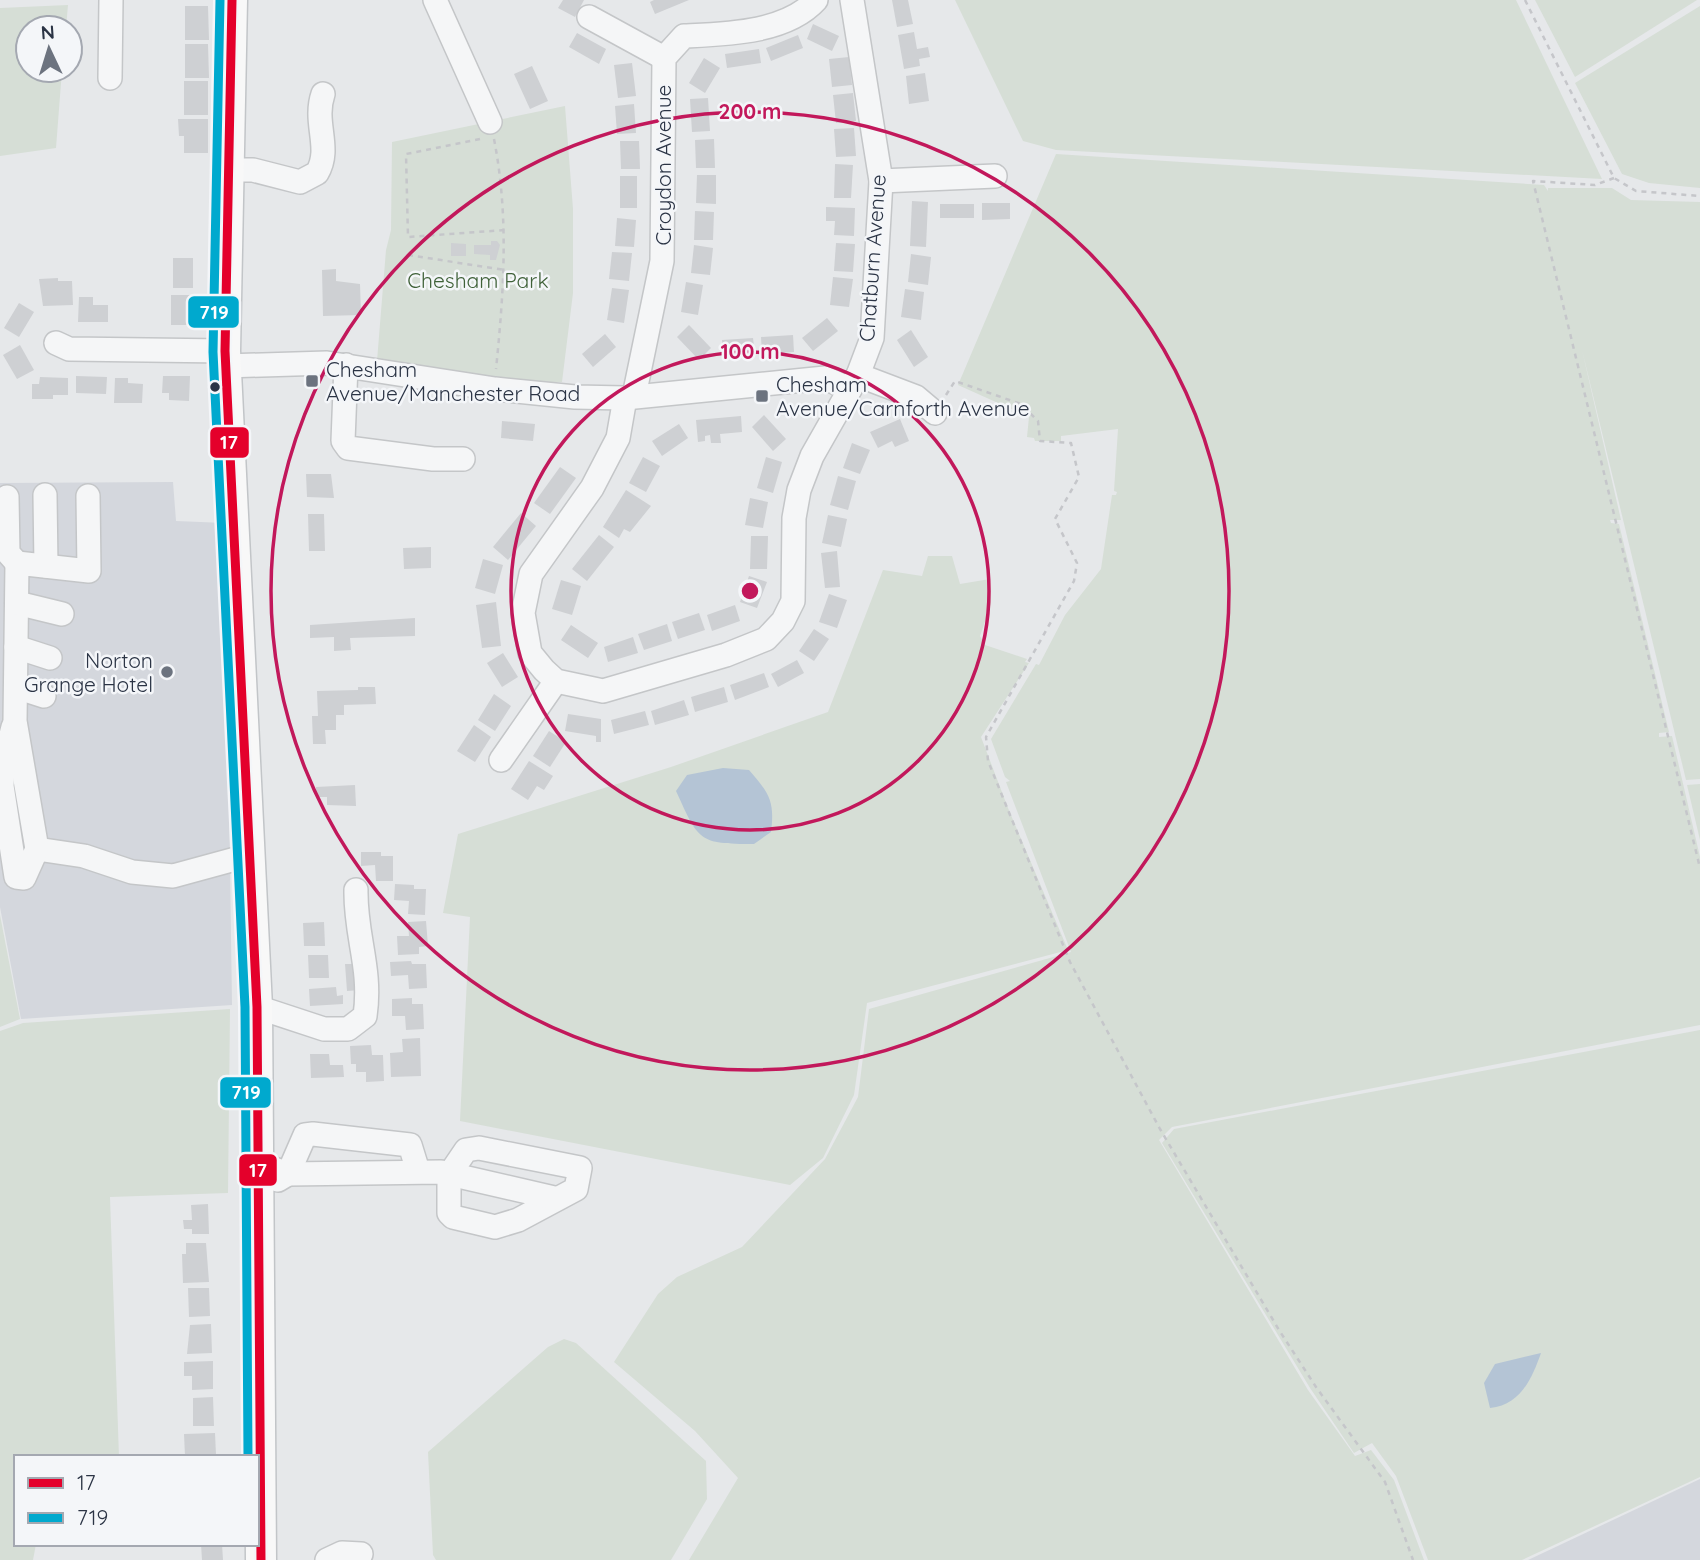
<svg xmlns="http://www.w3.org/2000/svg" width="1700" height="1560" font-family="Quicksand,sans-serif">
<rect width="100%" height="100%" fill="#e6e8ea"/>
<g fill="#d4d7dd">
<polygon points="173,482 176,521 225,523 232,1005 21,1019 0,907 0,483"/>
<polygon points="1700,1479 1700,1560 1528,1560"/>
</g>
<g fill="#d6ded6">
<polygon points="955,0 1516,0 1602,179 1056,150 1023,141"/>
<polygon points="1535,0 1697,0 1575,77"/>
<polygon points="68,5 66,28 28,28 28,70 62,70 56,148 0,156 0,8"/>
<polygon points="1700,6 1700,188 1649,183 1622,174 1575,83"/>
<polygon points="565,106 573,209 573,293 562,382 500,382 377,361 386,250 391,230 392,142"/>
<polygon points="1056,154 1544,185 1548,191 1548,188 1612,188 1631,200 1700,202 1700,779 1686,780 1582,350 1621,520 1610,520 1611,523 1619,524 1669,732 1659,733 1659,737 1672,736 1700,857 1700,1025 1172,1127 1159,1140 1308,1390 1355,1456 1371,1450 1394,1480 1424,1560 689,1560 738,1478 695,1431 614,1362 658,1294 677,1277 742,1247 825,1159 858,1097 869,1009 1071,952 1006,782 1010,781 1005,777 991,739 1036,664 1039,665 1065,615 1101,569 1112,495 1116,495 1117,492 1114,491 1118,429 1061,436 1061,441 1035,441 1034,438 1027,437 1029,417 958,385"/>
<polygon points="928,556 952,556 960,584 990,579 991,604 980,636 985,645 1027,659 1025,662 1029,663 981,737 1008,808 1068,950 867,1003 854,1095 823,1158 790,1185 460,1121 470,917 443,913 458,834 671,767 828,712 883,570 922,576"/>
<polygon points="1700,784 1700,840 1687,785"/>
<polygon points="0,915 20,1019 0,1027"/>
<polygon points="230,1009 228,1193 110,1197 119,1457 16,1457 16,1544 36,1544 33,1560 0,1560 0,1031 23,1023"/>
<polygon points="1700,1030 1700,1477 1522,1560 1428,1560 1396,1476 1372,1443 1354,1453 1310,1388 1162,1143 1174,1129"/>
<polygon points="564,1339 576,1343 706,1461 707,1499 671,1560 436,1560 433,1555 428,1452 548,1347"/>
</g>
<g fill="#b4c4d5">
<path d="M 723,768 L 749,770 C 769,793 775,801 771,832 L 754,844 C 698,844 699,841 676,791 L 687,775 Z"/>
<path d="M 1541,1353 C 1532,1378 1521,1405 1490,1408 L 1484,1383 L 1495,1364 Z"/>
</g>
<g fill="#ced0d3">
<polygon points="563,0 584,0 575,17 558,8"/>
<polygon points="654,0 689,0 655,14 650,2"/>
<polygon points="892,0 908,0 913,24 897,27"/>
<polygon points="185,6 208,6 209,40 185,40"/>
<polygon points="813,24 839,36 832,51 807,39"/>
<polygon points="914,32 917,49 928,47 930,57 919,59 920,66 904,69 898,35"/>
<polygon points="577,33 606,49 599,64 569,47"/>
<polygon points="798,35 803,48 771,61 766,48"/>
<polygon points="185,44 208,44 209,78 185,78"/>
<polygon points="759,49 761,63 727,68 725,54"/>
<polygon points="849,57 852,85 832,87 829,59"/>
<polygon points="704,58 720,68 705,93 689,83"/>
<polygon points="632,63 636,96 618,98 614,65"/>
<polygon points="532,66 548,101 530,109 514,74"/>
<polygon points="925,73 929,101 909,104 906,76"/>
<rect x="184" y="81" width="24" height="34"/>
<polygon points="853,93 856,121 836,123 833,95"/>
<polygon points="708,98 710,131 692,132 690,99"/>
<polygon points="634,104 636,133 617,134 615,106"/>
<polygon points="178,119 208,119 208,153 184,153 184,136 179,136"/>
<polygon points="854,128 856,156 836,157 834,129"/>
<polygon points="714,139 715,168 696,168 695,140"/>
<polygon points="620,141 639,141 640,169 621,169"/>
<polygon points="835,164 853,165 851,198 834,198"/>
<polygon points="697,175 716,175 716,204 696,203"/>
<rect x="620" y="176" width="17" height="32"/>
<polygon points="912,201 928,202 926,247 910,246"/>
<polygon points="982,203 1010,203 1010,219 982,220"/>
<rect x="940" y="204" width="34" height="14"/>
<polygon points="826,207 855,208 854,236 834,235 835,221 826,221"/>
<polygon points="695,211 714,212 713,240 694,240"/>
<polygon points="617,218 636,220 634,247 615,246"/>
<polygon points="491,241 497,241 500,245 496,260 490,260 490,255 474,254 474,245 491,245"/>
<polygon points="451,243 466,244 466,256 451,256"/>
<polygon points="836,243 855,244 853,272 834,271"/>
<polygon points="694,245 713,248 710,275 691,273"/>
<polygon points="612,252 632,253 629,281 609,279"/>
<polygon points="911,254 931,257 928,285 908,282"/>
<rect x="173" y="258" width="20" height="30"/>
<polygon points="336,269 336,281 360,284 361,315 323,316 322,270"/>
<polygon points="833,277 853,279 849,307 830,305"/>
<polygon points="58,278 58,281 72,281 73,305 43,306 39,279"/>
<polygon points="686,282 703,285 698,315 681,312"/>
<polygon points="612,288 629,290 624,323 607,320"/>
<polygon points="905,289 924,292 921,320 901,317"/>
<polygon points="171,295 192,295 191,325 171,325"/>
<polygon points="79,297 93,297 93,305 108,305 108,322 78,322"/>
<polygon points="19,303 34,312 19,337 4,328"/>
<polygon points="827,318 838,331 813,351 802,338"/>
<polygon points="689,325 711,348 699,360 677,337"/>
<polygon points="911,330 928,357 914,367 897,340"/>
<polygon points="605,334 616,347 593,367 582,354"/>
<polygon points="793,335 794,352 762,354 761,337"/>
<polygon points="753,338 755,355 723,357 722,340"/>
<polygon points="20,345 34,370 17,379 3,355"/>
<polygon points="76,376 107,377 106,394 76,393"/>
<polygon points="163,376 190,376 189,401 169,400 169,393 162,393"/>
<polygon points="40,377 68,378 68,395 53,395 53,399 32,399 32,384 39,384"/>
<polygon points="115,378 128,378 128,383 143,384 142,403 114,403"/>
<polygon points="764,415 786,439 773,451 752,427"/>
<polygon points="741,416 742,432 720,434 721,443 711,443 710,435 705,436 705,441 698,442 696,420"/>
<polygon points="900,419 909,441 895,447 892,441 878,448 870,432"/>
<polygon points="502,421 535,424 533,441 501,438"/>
<polygon points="679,424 688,438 662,456 652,441"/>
<polygon points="852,443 870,450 860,474 843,468"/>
<polygon points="643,457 660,466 646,492 629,483"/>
<polygon points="766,457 782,462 773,493 757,488"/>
<polygon points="560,467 576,478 550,514 534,503"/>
<polygon points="306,474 331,474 334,498 307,497"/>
<polygon points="838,476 856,481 848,510 830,505"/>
<polygon points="626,490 651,506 630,532 624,529 619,538 603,527"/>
<polygon points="750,498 768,502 763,528 745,525"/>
<polygon points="521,513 536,526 508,560 493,547"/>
<polygon points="308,514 324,514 325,551 309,551"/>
<polygon points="828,515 847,519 841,547 822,543"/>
<polygon points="599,535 614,547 587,581 572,569"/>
<polygon points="751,536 768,536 767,569 750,569"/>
<polygon points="431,547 431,568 404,569 403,548"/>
<polygon points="837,551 840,587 825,588 821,553"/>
<polygon points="483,559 503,565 495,594 475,588"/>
<polygon points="749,576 767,582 757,608 740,602"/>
<polygon points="561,580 581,586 572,615 552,609"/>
<polygon points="829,594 847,600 837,628 819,622"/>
<polygon points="496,602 501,646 482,648 476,605"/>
<polygon points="735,605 740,621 712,631 707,615"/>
<polygon points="699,613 705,630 678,639 672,622"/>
<polygon points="415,618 415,636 350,638 351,650 334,651 334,637 310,638 310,625"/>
<polygon points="667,624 672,641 644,650 638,634"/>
<polygon points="571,625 598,643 588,658 561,640"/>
<polygon points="814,629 829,639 814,661 799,651"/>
<polygon points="633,637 638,653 608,662 604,647"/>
<polygon points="503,653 518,677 502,687 487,663"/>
<polygon points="797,660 804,673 778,687 771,674"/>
<polygon points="764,673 769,687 735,700 730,685"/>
<polygon points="358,687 375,687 376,704 344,705 344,715 336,715 336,730 325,730 326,744 313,744 312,716 318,716 317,691 358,690"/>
<polygon points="724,687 728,702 695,712 691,697"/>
<polygon points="494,694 511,706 495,731 478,720"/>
<polygon points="684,700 689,715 655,725 651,711"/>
<polygon points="645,711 649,725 614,734 611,720"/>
<polygon points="568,714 601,719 601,742 596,742 596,736 565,731"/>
<polygon points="474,725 491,737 475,762 457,751"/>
<polygon points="549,731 566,742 550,767 533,756"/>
<polygon points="529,761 553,776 544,790 537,786 528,800 511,789"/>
<polygon points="355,785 356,806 327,805 327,797 316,797 316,787"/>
<polygon points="361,852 381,852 381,856 393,856 393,881 376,881 375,865 361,866"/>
<polygon points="395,884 414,885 414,889 426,889 425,915 408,914 409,901 394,900"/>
<polygon points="426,921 428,946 419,947 419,954 398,955 397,936 409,936 408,922"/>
<polygon points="324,922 325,946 304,946 303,923"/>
<polygon points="308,955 328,955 329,978 309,978"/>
<polygon points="411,961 412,964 426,964 427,988 409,989 408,975 391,976 390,962"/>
<polygon points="345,964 359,964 360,990 347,991"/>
<polygon points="336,987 337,996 343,995 343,1004 310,1006 309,989"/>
<polygon points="412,998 412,1004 423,1004 424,1029 406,1030 405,1016 392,1016 392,999"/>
<polygon points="420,1038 421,1076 391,1077 390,1053 403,1052 402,1039"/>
<polygon points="371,1045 372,1055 383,1055 384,1081 366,1082 366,1072 356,1072 356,1064 351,1064 350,1046"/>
<polygon points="310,1054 329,1054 330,1065 343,1065 344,1077 311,1078"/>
<polygon points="208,1204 209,1234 192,1234 192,1229 184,1229 183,1220 192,1220 191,1205"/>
<polygon points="186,1243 206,1243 209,1282 183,1283 182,1254 186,1254"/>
<polygon points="188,1288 209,1288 210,1316 189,1317"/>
<polygon points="211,1324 212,1353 187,1354 190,1325"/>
<polygon points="213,1361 213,1389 192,1390 192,1376 184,1376 184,1362"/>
<polygon points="213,1397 214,1426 193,1426 193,1398"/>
<polygon points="215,1433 216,1455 185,1456 184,1434"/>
<polygon points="201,1544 222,1544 223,1560 202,1560"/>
</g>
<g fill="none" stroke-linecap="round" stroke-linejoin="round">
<g stroke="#c4c6c8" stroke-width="26">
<g id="minor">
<polyline points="435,0 490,122"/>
<polyline points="589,17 664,58"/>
<polyline points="110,78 111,0"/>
<path d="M 229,170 L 253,170 L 300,182 L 317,173 C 332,148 313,123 323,94"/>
<polyline points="881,181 995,176"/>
<polyline points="56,343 69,349 225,351"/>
<polyline points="346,365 343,441 348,448 433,459 463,459"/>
<polyline points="225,366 327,363 495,389 575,397 625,398 825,378 850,389"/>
<polyline points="858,375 916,397 935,413"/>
<path d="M 634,396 L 662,261 L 664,58 L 684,36 C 726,34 786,33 816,0"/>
<polyline points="625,398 618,438 592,488 531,574 523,613 530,653 544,670 556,681 603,691 726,655 766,639 783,621 793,601 794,518 799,490 812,456 858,375 872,338 881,181 852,0"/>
<polyline points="45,495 46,566"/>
<polyline points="88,496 89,571 17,563 15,721 37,849 84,856 132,872 173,876 250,855"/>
<polyline points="7,497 8,553 17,563"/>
<polyline points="17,603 62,614"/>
<polyline points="16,647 50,658"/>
<polyline points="16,687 44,696"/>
<polyline points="13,727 3,767 2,786 16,877 24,878 37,849"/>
<polyline points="501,760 556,681"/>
<path d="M 257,1007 L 324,1029 L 348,1029 L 365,1016 C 372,968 355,936 356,890"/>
<polygon points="479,1148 580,1168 576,1189 518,1220 495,1227 453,1217 449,1213 449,1175 466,1150"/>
<polyline points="258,1163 288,1174 441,1172 554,1198"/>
<polyline points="278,1180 288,1174 305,1135 313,1134 410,1145 418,1171"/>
<polyline points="327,1560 342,1553 361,1554"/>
</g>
</g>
<g stroke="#c2c5c8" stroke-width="33">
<polyline id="major" points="232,0 225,351 257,1007 261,1560"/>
</g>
<g stroke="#c5c6ca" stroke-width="2.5" stroke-dasharray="5 5" stroke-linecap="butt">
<polyline points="1525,0 1614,178 1636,191 1700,196"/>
<polyline points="480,139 406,154 408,237 505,230"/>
<path d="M 494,139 C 509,216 504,290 496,369"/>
<polyline points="1614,178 1595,185 1533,181 1700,868"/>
<polyline points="408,255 505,270"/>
<polyline points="946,395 955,381 1021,404 1038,421 1040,441 1071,443 1079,477 1055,519 1077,563 1074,581 986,737 988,761 1070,962 1160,1129 1279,1330 1316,1387 1385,1482 1413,1560"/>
</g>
<use href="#minor" stroke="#f5f6f7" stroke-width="23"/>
<use href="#major" stroke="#f8f8f8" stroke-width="30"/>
<g stroke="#f4f6f9" stroke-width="14">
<polyline id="bus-1" points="232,0 225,351 257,1007 261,1560"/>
</g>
<g stroke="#f4f6f9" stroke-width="14">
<polyline id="bus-2" points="220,0 213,352 245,1007 248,1457"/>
</g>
<use href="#bus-1" stroke="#e4002b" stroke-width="9"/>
<use href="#bus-2" stroke="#00a9ce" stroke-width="9"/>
</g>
<g fill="none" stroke="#c2185b" stroke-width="3.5">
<circle cx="750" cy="591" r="239"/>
<circle cx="750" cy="591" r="479"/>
</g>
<g fill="#6c737f" stroke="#f4f6f9" stroke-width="2.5">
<rect x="305" y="374" width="14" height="14" rx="3.5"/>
<rect x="755" y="389" width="14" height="14" rx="3.5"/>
<circle cx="167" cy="672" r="7"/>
</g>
<circle fill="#2b3445" stroke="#f4f6f9" stroke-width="2.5" cx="215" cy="387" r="6"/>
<g text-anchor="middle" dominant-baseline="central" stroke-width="5" stroke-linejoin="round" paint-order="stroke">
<g font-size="21" fill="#2b3445" stroke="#f4f6f9">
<text transform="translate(663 165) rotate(-90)">Croydon Avenue</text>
<text transform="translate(872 258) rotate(-86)">Chatburn Avenue</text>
</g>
<g font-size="21" fill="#3f6138" stroke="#f4f6f9">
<text x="478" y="280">Chesham Park</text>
</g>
<g font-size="21" fill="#2b3445" stroke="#f4f6f9" text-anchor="start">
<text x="326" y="369">Chesham<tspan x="326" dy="24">Avenue/Manchester Road</tspan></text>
<text x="776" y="384">Chesham<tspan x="776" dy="24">Avenue/Carnforth Avenue</tspan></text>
<text x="153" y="660" text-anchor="end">Norton<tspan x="153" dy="24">Grange Hotel</tspan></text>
</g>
</g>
<circle cx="750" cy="591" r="10" fill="#c2185b" stroke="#f4f6f9" stroke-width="3.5"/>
<g font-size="21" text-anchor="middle" font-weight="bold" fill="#c2185b" stroke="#f4f6f9" stroke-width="5" stroke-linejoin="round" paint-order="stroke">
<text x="750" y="119">200 m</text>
<text x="750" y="359">100 m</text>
</g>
<g stroke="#f4f6f9" stroke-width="2.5">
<rect x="187" y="295" width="53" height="34" rx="7" fill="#00a9ce"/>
<rect x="209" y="426" width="41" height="33" rx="7" fill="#e4002b"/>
<rect x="219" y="1076" width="53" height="33" rx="7" fill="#00a9ce"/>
<rect x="238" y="1153" width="40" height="34" rx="7" fill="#e4002b"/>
</g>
<g font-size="19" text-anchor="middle" font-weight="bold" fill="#fff">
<text x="214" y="319">719</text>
<text x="229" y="449">17</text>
<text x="246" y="1099">719</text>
<text x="258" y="1177">17</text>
</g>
<rect x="14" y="1455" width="245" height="91" fill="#f4f6f9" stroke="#a4a8b1" stroke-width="2"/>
<rect x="28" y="1478" width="35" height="10" fill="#e4002b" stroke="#a4a8b1" stroke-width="2"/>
<text x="77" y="1490" font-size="21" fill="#2b3445">17</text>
<rect x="28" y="1513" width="35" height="10" fill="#00a9ce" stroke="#a4a8b1" stroke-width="2"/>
<text x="77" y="1525" font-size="21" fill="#2b3445">719</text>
<g transform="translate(49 49) rotate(356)"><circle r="33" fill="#f4f6f9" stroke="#a4a8b1" stroke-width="2"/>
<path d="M0-5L12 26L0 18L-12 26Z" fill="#6c737f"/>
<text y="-10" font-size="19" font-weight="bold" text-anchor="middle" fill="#2b3445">N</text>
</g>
</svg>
